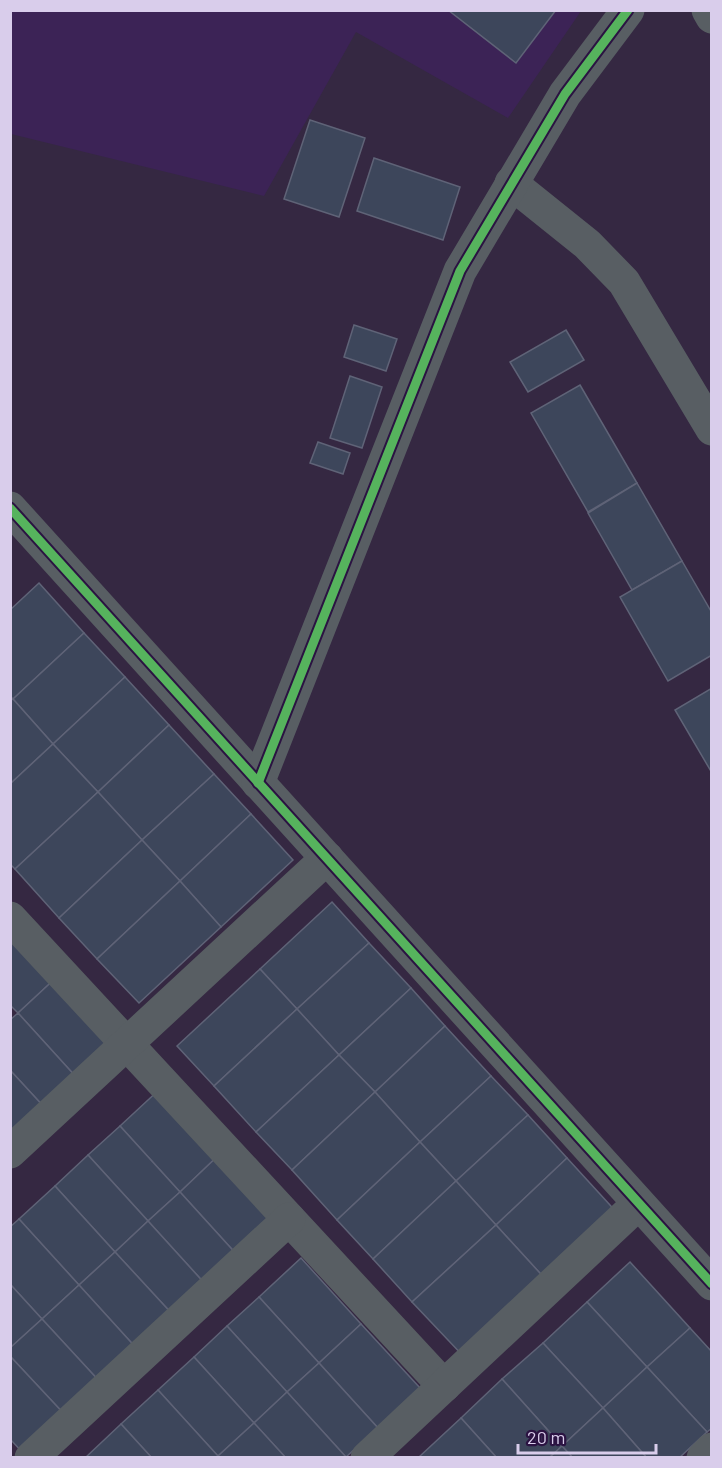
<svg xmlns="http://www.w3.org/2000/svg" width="722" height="1468" font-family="Barlow,sans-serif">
<rect width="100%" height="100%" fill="#352842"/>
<polygon fill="#3c2356" points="11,11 581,11 508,118 356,32 264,196 11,134"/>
<g fill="#3d465b" stroke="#5f6377" stroke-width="1.5">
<polygon points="448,10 556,10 516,63"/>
<polygon points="310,120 365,138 339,217 284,199"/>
<polygon points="374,158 460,187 443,240 357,211"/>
<polygon points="354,325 397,339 386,371 344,357"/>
<polygon points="566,330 584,360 528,392 510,362"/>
<polygon points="350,376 382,387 362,448 330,438"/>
<polygon points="580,385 637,483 588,512 531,413"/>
<polygon points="318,442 350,453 343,474 310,463"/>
<polygon points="637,483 682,561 632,590 588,513"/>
<polygon points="682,561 712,613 712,655 668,681 620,597"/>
<polygon points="39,583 84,633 13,699 10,696 10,610"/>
<polygon points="84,633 125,677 53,744 13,699"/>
<polygon points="125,677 169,725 98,792 53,744"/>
<polygon points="712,688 712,773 675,710"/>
<polygon points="13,699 53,744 10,784 10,701"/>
<polygon points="169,725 214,774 142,840 98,792"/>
<polygon points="53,744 98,792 15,869 10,864 10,784"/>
<polygon points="214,774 251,814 180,881 142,840"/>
<polygon points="98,792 142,840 59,918 15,869"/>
<polygon points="251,814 293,860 221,927 180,881"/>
<polygon points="142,840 180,881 97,959 59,918"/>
<polygon points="180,881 221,927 139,1003 97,959"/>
<polygon points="332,902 369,943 297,1009 260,969"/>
<polygon points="10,919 60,974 18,1013 10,1005"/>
<polygon points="369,943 411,988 339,1055 297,1009"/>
<polygon points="260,969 297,1009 214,1086 177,1046"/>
<polygon points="60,974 119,1039 77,1078 18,1013"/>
<polygon points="411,988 445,1026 375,1092 339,1055"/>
<polygon points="297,1009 339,1055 256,1132 214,1086"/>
<polygon points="18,1013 77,1078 45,1108 10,1070 10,1020"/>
<polygon points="445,1026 491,1076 420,1142 375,1092"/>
<polygon points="339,1055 375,1092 292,1170 256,1132"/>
<polygon points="10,1070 45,1108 10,1136"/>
<polygon points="491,1076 528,1115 456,1181 420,1142"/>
<polygon points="162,1087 222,1152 180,1192 120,1126"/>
<polygon points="375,1092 420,1142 337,1220 292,1170"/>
<polygon points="528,1115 567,1158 496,1225 456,1181"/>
<polygon points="120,1126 180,1192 148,1221 88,1155"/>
<polygon points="420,1142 456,1181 373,1259 337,1220"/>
<polygon points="222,1152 281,1218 239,1257 180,1192"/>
<polygon points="88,1155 148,1221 115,1252 55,1186"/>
<polygon points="567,1158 620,1216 549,1283 496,1225"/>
<polygon points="456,1181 496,1225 412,1302 373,1259"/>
<polygon points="55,1186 115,1252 79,1285 19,1219"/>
<polygon points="180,1192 239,1257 207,1286 148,1221"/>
<polygon points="19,1219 79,1285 42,1319 10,1284 10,1227"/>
<polygon points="148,1221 207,1286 174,1316 115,1252"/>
<polygon points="496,1225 549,1283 466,1359 412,1302"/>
<polygon points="115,1252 174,1316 138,1350 79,1285"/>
<polygon points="301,1258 361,1324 319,1363 259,1297"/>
<polygon points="630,1262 690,1328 647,1367 587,1302"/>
<polygon points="10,1284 42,1319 10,1348"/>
<polygon points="79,1285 138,1350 101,1383 42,1319"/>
<polygon points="259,1297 319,1363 287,1392 227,1326"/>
<polygon points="587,1302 647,1367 603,1408 543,1343"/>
<polygon points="42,1319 101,1383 66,1416 10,1356 10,1348"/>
<polygon points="361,1324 421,1389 378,1428 319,1363"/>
<polygon points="227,1326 287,1392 254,1423 194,1357"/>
<polygon points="690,1328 712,1352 712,1428 707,1432 647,1367"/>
<polygon points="543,1343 603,1408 562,1446 502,1379"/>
<polygon points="10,1356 66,1416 24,1454 10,1439"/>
<polygon points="194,1357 254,1423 218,1456 158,1390"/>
<polygon points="319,1363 378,1428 346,1457 287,1392"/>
<polygon points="647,1367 707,1432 679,1458 647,1458 603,1408"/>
<polygon points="502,1379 562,1446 549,1458 497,1458 461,1418"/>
<polygon points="158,1390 218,1456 217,1458 152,1458 121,1424"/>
<polygon points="287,1392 346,1457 346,1458 286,1458 254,1423"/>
<polygon points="603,1408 647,1458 573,1458 562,1446"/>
<polygon points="461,1418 497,1458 420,1458 419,1457"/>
<polygon points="254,1423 286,1458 220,1458 218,1456"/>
<polygon points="121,1424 152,1458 86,1458 86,1457"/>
<polygon points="562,1446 573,1458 549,1458"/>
</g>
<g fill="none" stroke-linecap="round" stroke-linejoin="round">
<g stroke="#585e63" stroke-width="33">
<polyline points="708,10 712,17"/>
<polyline points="511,183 587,244 624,282 712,429"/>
<polyline points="10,508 712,1284"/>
<polyline points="258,783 460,271 565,94 628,10"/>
<polyline points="10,918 444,1386"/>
<polyline points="10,1152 327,858"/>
<polyline points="31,1458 289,1219"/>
<polyline points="367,1458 638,1204"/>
<polyline points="703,1458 712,1449"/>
</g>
<g stroke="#2b1342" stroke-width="13">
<g id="cycleway">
<polyline points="10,508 712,1284"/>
<polyline points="258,783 460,271 565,94 628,10"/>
</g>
</g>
<use href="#cycleway" stroke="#56b35d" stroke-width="9"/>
</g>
<rect width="722" height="1468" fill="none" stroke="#d9cdeb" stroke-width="24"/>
<path d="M518 1444v9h138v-9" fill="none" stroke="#d9cdeb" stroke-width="3"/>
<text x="527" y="1444" font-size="18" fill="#d9cdeb" stroke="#2b1342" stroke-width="4.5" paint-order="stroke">20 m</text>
</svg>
